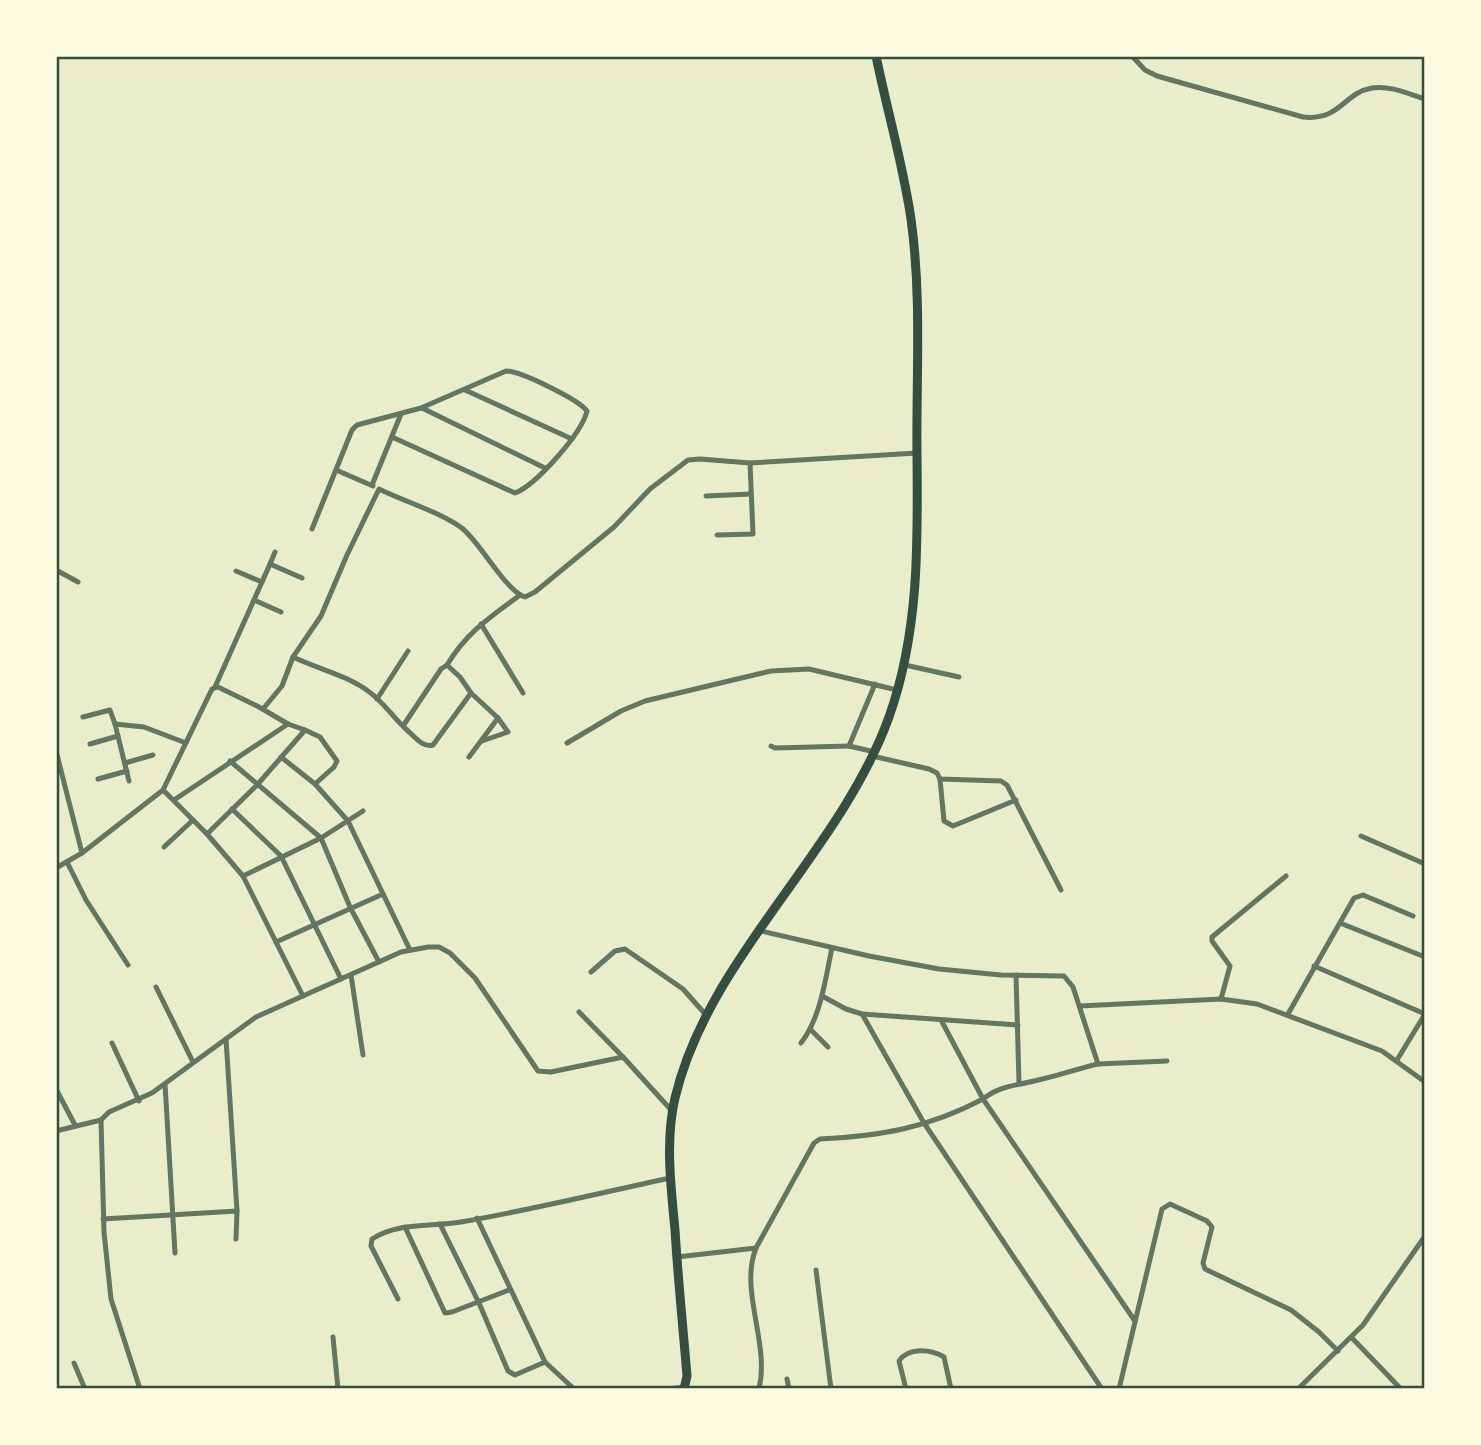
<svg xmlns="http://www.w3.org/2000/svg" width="1481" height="1445" font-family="Inter,sans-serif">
<rect width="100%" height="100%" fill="#e9edc9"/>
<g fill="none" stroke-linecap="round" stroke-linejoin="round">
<g stroke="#617663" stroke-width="5">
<path d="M 1132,56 L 1145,70 L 1157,76 L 1303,117 C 1341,121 1343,93 1372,88 C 1389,85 1409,94 1425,99"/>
<polyline points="465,390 572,439"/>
<polyline points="422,408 545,468"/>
<polyline points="336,470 373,486"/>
<polyline points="372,485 401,414"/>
<polyline points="706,496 751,494"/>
<path d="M 312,529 L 352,430 L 357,425 L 421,408 L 506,371 C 520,371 578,399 587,411 C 582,433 536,485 515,493 L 392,437"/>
<polyline points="717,535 753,534 750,463"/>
<polyline points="270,564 275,552"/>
<polyline points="56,570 78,582"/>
<polyline points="236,571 262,582"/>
<polyline points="254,600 281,612"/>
<polyline points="481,624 523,693"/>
<path d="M 293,657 C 318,669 346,675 368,691 C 383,701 393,718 407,730 C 415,737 423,748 433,745 L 471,693 L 460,677 L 447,665 L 441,669 L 403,726"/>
<path d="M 447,665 C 467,632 489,618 520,595"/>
<polyline points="905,665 959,677"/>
<polyline points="215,687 270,564 302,578"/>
<polyline points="377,699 408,651"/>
<path d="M 263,709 L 282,686 L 293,657 L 321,616 L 347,555 L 379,489 C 403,501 443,513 463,529 C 482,545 505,590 525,597 L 535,592 L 614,527 L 650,489 L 688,460 L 700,459 L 750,463 L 917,453"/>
<polyline points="83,717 110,710 115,724"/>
<polyline points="305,730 320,737 337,761 334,767 315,784"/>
<polyline points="482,741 508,732 498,718"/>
<polyline points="567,743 621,711 645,701 771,671 809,669 897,690"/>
<polyline points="90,744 118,736"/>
<polyline points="771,746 775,748 849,746"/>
<polyline points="56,751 82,853"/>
<polyline points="875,752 849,746 875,684"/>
<polyline points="872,756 929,769 937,773 940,779 1001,781 1007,785 1061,890"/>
<polyline points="281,757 315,784 348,821 410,950"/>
<polyline points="469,757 498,718 471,693"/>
<polyline points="230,761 321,838 350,907 379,962"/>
<polyline points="125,763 153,755"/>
<polyline points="98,779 127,771"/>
<polyline points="940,779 944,821 953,826 1016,800"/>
<polyline points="129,781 115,724 144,727 186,743"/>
<polyline points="163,790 207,834 243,876 303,996"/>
<polyline points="174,800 288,724"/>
<polyline points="232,809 281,856 341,979"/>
<polyline points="1361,836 1425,864"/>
<polyline points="164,847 193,820"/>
<polyline points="67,862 86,900 128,965"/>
<polyline points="56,868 82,853 163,790 212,689 218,687 259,707 288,724 305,730 257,785 207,834"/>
<polyline points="243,876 321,838 363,811"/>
<polyline points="1340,923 1425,957"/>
<polyline points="761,931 869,956 939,969 1001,975 1064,976 1073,987 1098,1064 1167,1061"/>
<polyline points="276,942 383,894"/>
<polyline points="1314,966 1425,1014"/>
<polyline points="591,972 615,951 625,949 683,989 706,1015"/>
<polyline points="351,975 363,1055"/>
<polyline points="1016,975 1019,1083"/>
<polyline points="156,987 193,1062"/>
<polyline points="822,996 846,1009 862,1014 1018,1025"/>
<polyline points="1221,999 1230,966 1212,941 1212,937 1286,876"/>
<polyline points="1080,1006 1221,999 1257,1004 1382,1051 1425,1082"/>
<polyline points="579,1012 623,1057"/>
<polyline points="862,1014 924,1123 1102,1389"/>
<polyline points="1288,1014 1354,898 1363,895 1413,916"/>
<path d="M 941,1020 L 983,1099 C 999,1086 1014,1086 1034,1081 C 1055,1077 1076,1069 1098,1064"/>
<polyline points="811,1030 828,1047"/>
<polyline points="112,1043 139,1101"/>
<path d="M 801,1043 C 821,1017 825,980 832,948"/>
<polyline points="1397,1060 1425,1014"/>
<polyline points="165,1084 175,1253"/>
<polyline points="56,1089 75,1125"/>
<polyline points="101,1120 104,1232 111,1299 140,1389"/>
<polyline points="56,1131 101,1120 109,1112 152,1093 256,1017 401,952 428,947 439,947 450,953 475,978 538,1071 551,1072 623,1057 673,1112"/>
<polyline points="103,1219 237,1211 226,1039"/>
<polyline points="440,1224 479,1303 508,1371 515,1375 545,1362 477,1218"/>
<polyline points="405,1227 445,1313 452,1312 509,1290"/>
<polyline points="236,1239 237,1211"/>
<path d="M 756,1248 C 739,1291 770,1343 759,1389"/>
<path d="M 677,1257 L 756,1248 L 814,1143 L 820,1139 C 881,1136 928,1128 983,1099 L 1135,1321"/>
<polyline points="816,1270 831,1389"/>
<path d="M 398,1299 L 371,1246 L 372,1239 C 398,1222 431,1227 461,1222 C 531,1210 600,1193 670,1178"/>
<polyline points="333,1337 338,1389"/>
<polyline points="1352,1338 1401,1389"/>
<polyline points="545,1362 574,1389"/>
<polyline points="74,1363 85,1389"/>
<polyline points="787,1379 789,1389"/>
<polyline points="668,1389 685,1387"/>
<path d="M 906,1389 L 899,1361 C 908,1347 931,1349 944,1357 L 951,1389"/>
<polyline points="1119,1389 1162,1209 1170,1204 1207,1221 1212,1227 1203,1263 1205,1269 1291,1310 1319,1332 1338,1351"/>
<polyline points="1298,1389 1363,1325 1425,1236"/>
</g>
<path stroke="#344e41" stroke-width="9" d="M 684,1389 L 687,1376 C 683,1327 678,1279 675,1230 C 671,1187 665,1141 675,1098 C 708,958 840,853 889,717 C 919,633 918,544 917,456 C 916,377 922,298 911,219 C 903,164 887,110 876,56"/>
</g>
<rect width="1481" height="1445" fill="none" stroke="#fefae0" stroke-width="116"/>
<rect x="58" y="58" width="1365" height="1329" fill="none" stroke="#344e41" stroke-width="2.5"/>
</svg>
